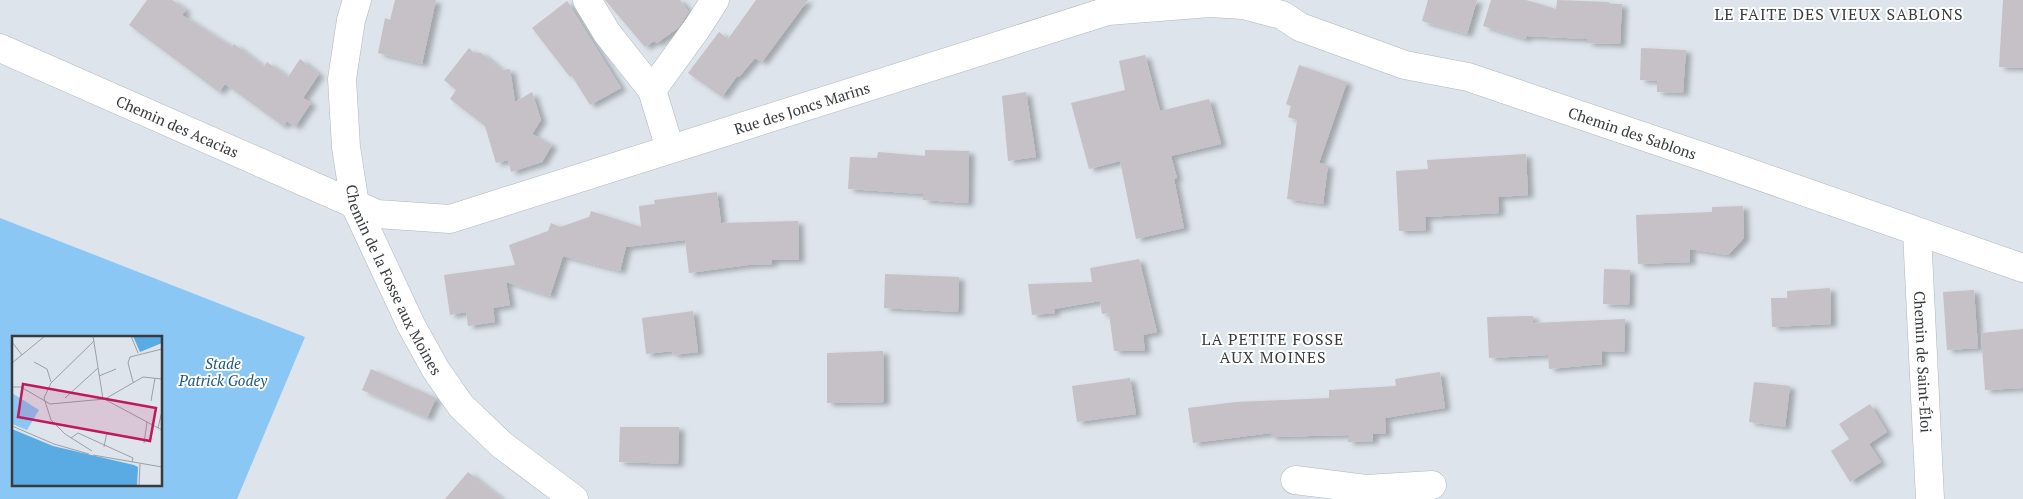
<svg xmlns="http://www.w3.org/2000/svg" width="2023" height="499" font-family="'PT Serif',serif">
<defs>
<filter id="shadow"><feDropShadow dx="5.5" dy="3" stdDeviation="2.5" flood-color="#0004"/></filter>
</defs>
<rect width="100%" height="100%" fill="#dde4eb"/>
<path fill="#8bc7f5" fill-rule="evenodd" d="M 0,218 L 305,337 L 237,499 L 0,499 ZM 14,338 L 161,338 L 161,485 L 14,485 Z"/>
<g fill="#c6c0c7" filter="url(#shadow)">
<polygon points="147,0 172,0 186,10 182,15 232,47 234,44 264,67 267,62 288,77 300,59 319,74 303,98 311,103 295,127 287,121 283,126 225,84 219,92 129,25"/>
<polygon points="395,0 436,0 422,64 378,53 385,18 390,20"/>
<polygon points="605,0 680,0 689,12 678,28 657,43 654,41 645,47"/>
<polygon points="756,0 808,0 762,62 755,58 739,77 737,76 722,97 688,73 719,32 728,39"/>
<polygon points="1428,0 1477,0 1467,34 1422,21"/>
<polygon points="1491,0 1526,0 1556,9 1557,0 1609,2 1609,4 1622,4 1620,44 1587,43 1587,39 1527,36 1525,39 1483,26"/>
<polygon points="2003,0 2023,0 2023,68 1999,67"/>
<polygon points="567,1 621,88 590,105 572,76 570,77 532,28"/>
<polygon points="469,48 474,53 481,53 502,70 510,69 515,102 532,92 541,120 532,134 552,145 542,162 511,172 508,160 496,163 485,126 450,99 456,90 444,80"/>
<polygon points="1641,48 1686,50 1683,93 1657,92 1657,81 1640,80"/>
<polygon points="1145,55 1160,111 1209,99 1221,144 1171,156 1177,178 1174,179 1184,228 1136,239 1120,161 1089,169 1071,103 1125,90 1119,61"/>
<polygon points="1299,65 1347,82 1319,163 1328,165 1323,204 1287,199 1297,120 1288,117 1291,106 1286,104"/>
<polygon points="1026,92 1036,157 1008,161 1002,96"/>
<polygon points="925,150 969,151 968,203 923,200 923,194 848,189 850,157 877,158 878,152 925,156"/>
<polygon points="1526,154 1528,195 1498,197 1499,213 1425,217 1426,230 1399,231 1396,171 1428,169 1427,160"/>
<polygon points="717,192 721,223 798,221 799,260 772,260 772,264 748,265 689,273 685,240 626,247 620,271 563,256 550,296 506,282 510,305 493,308 495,322 468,326 466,312 450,315 444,275 515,265 509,245 548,231 551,223 560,227 589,217 591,211 641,227 639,206 655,204 654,200"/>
<polygon points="1743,206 1744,238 1728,255 1690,249 1690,262 1638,264 1636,215 1712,212 1712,207"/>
<polygon points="1139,259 1157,332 1143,335 1145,351 1114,351 1109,313 1102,314 1100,301 1054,309 1055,313 1032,315 1028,284 1092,282 1090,268"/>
<polygon points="1604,269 1630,270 1629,305 1603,304"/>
<polygon points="885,274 959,277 958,312 884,308"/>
<polygon points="1830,288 1831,324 1772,327 1771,298 1787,298 1787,291"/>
<polygon points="1974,290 1978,348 1947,350 1943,292"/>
<polygon points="693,311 698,352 673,355 672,351 646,354 642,318"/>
<polygon points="1533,316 1533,323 1625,319 1624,352 1602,351 1602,364 1549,369 1548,355 1489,358 1487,317"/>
<polygon points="2023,329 2023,388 1985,390 1981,333"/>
<polygon points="883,351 884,402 827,403 827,353"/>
<polygon points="371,369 436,398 427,418 362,390"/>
<polygon points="1440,372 1445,408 1385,418 1386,434 1373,434 1373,441 1348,442 1348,435 1271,437 1271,433 1193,443 1188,408 1236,402 1329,398 1329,390 1396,386 1395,379"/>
<polygon points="1130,378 1136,414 1077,422 1072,386"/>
<polygon points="1754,382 1790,386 1785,427 1749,422"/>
<polygon points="1870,404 1887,432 1869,444 1881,462 1850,482 1831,451 1849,439 1839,424"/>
<polygon points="620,427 679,427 678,464 619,462"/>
<polygon points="468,472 502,499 445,499"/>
</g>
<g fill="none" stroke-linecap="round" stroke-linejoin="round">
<g stroke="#afb6bc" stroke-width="29">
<g id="minor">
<path id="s1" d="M 357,0 L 351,20 L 342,79 L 346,147 L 355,205 L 411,325 L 436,370 L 461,406 L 502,445 L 574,499"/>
<polyline points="587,0 607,33 652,90 670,149"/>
<path id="s2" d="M 0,48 L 377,214 L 450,219 L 1108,11 L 1210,3 L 1243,5 L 1282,15 L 1300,27 L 1405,65 L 1468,77 L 1719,162 L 2023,268"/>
<polyline points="652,90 697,28 715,0"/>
<path id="s3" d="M 1917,232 L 1930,499"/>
<polyline points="1295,480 1366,489 1432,485"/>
</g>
</g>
<use href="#minor" stroke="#fff" stroke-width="28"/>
</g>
<g text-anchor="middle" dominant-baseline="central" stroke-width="4" stroke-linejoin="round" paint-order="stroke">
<g font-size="15" fill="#383b3d" stroke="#fff">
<text stroke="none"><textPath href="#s2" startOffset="854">Rue des Joncs Marins</textPath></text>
<text stroke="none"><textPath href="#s2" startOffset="194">Chemin des Acacias</textPath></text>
<text stroke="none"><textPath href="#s2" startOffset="1722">Chemin des Sablons</textPath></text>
<text stroke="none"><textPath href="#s1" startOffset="291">Chemin de la Fosse aux Moines</textPath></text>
<text stroke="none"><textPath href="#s3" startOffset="130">Chemin de Saint-Éloi</textPath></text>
</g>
<g font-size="15" font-style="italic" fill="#1d587f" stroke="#fff">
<text x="223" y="363">Stade<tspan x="223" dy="17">Patrick Godey</tspan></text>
</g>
<g font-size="16" letter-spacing="1" fill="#383b3d" stroke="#fff">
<text x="1839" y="14">LE FAITE DES VIEUX SABLONS</text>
<text x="1273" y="339">LA PETITE FOSSE<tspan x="1273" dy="18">AUX MOINES</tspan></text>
</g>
</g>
<g transform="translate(12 336)">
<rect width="150" height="150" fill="#dde4eb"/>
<path d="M 121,0 L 150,0 L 150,7 L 128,16 ZM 0,93 L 41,110 L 122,129 L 126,131 L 125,150 L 0,150 Z" fill="#5aabe4"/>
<path d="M 0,57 L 27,74 L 15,94 L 0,88 Z" fill="#8bc7f5"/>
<path fill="none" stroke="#9ba0a5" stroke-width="1" d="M 81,0 L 91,63M 119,0 L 126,17M 0,6 L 10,19M 22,26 L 35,33 L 39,46M 0,27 L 33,0M 87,40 L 104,33M 121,46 L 116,27 L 118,21 L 150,13M 0,51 L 9,51 L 38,68 L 93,63 L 131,41 L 150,43M 53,62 L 86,32M 94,64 L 150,94M 139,65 L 143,42M 0,90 L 42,108 L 77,118M 146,92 L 150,75M 59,102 L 66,97 L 121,122 L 120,126M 132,107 L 135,86M 92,111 L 95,96M 80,115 L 53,98 L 39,84 L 32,62 L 39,47 L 82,5M 81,119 L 150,131M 127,150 L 128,128"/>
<path fill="#c2185b" fill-opacity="0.15" stroke="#c2185b" stroke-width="2.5" d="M 11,48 L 144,72 L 138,105 L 6,81 Z"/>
<rect width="150" height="150" fill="none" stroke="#383b3d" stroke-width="2.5"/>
</g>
</svg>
